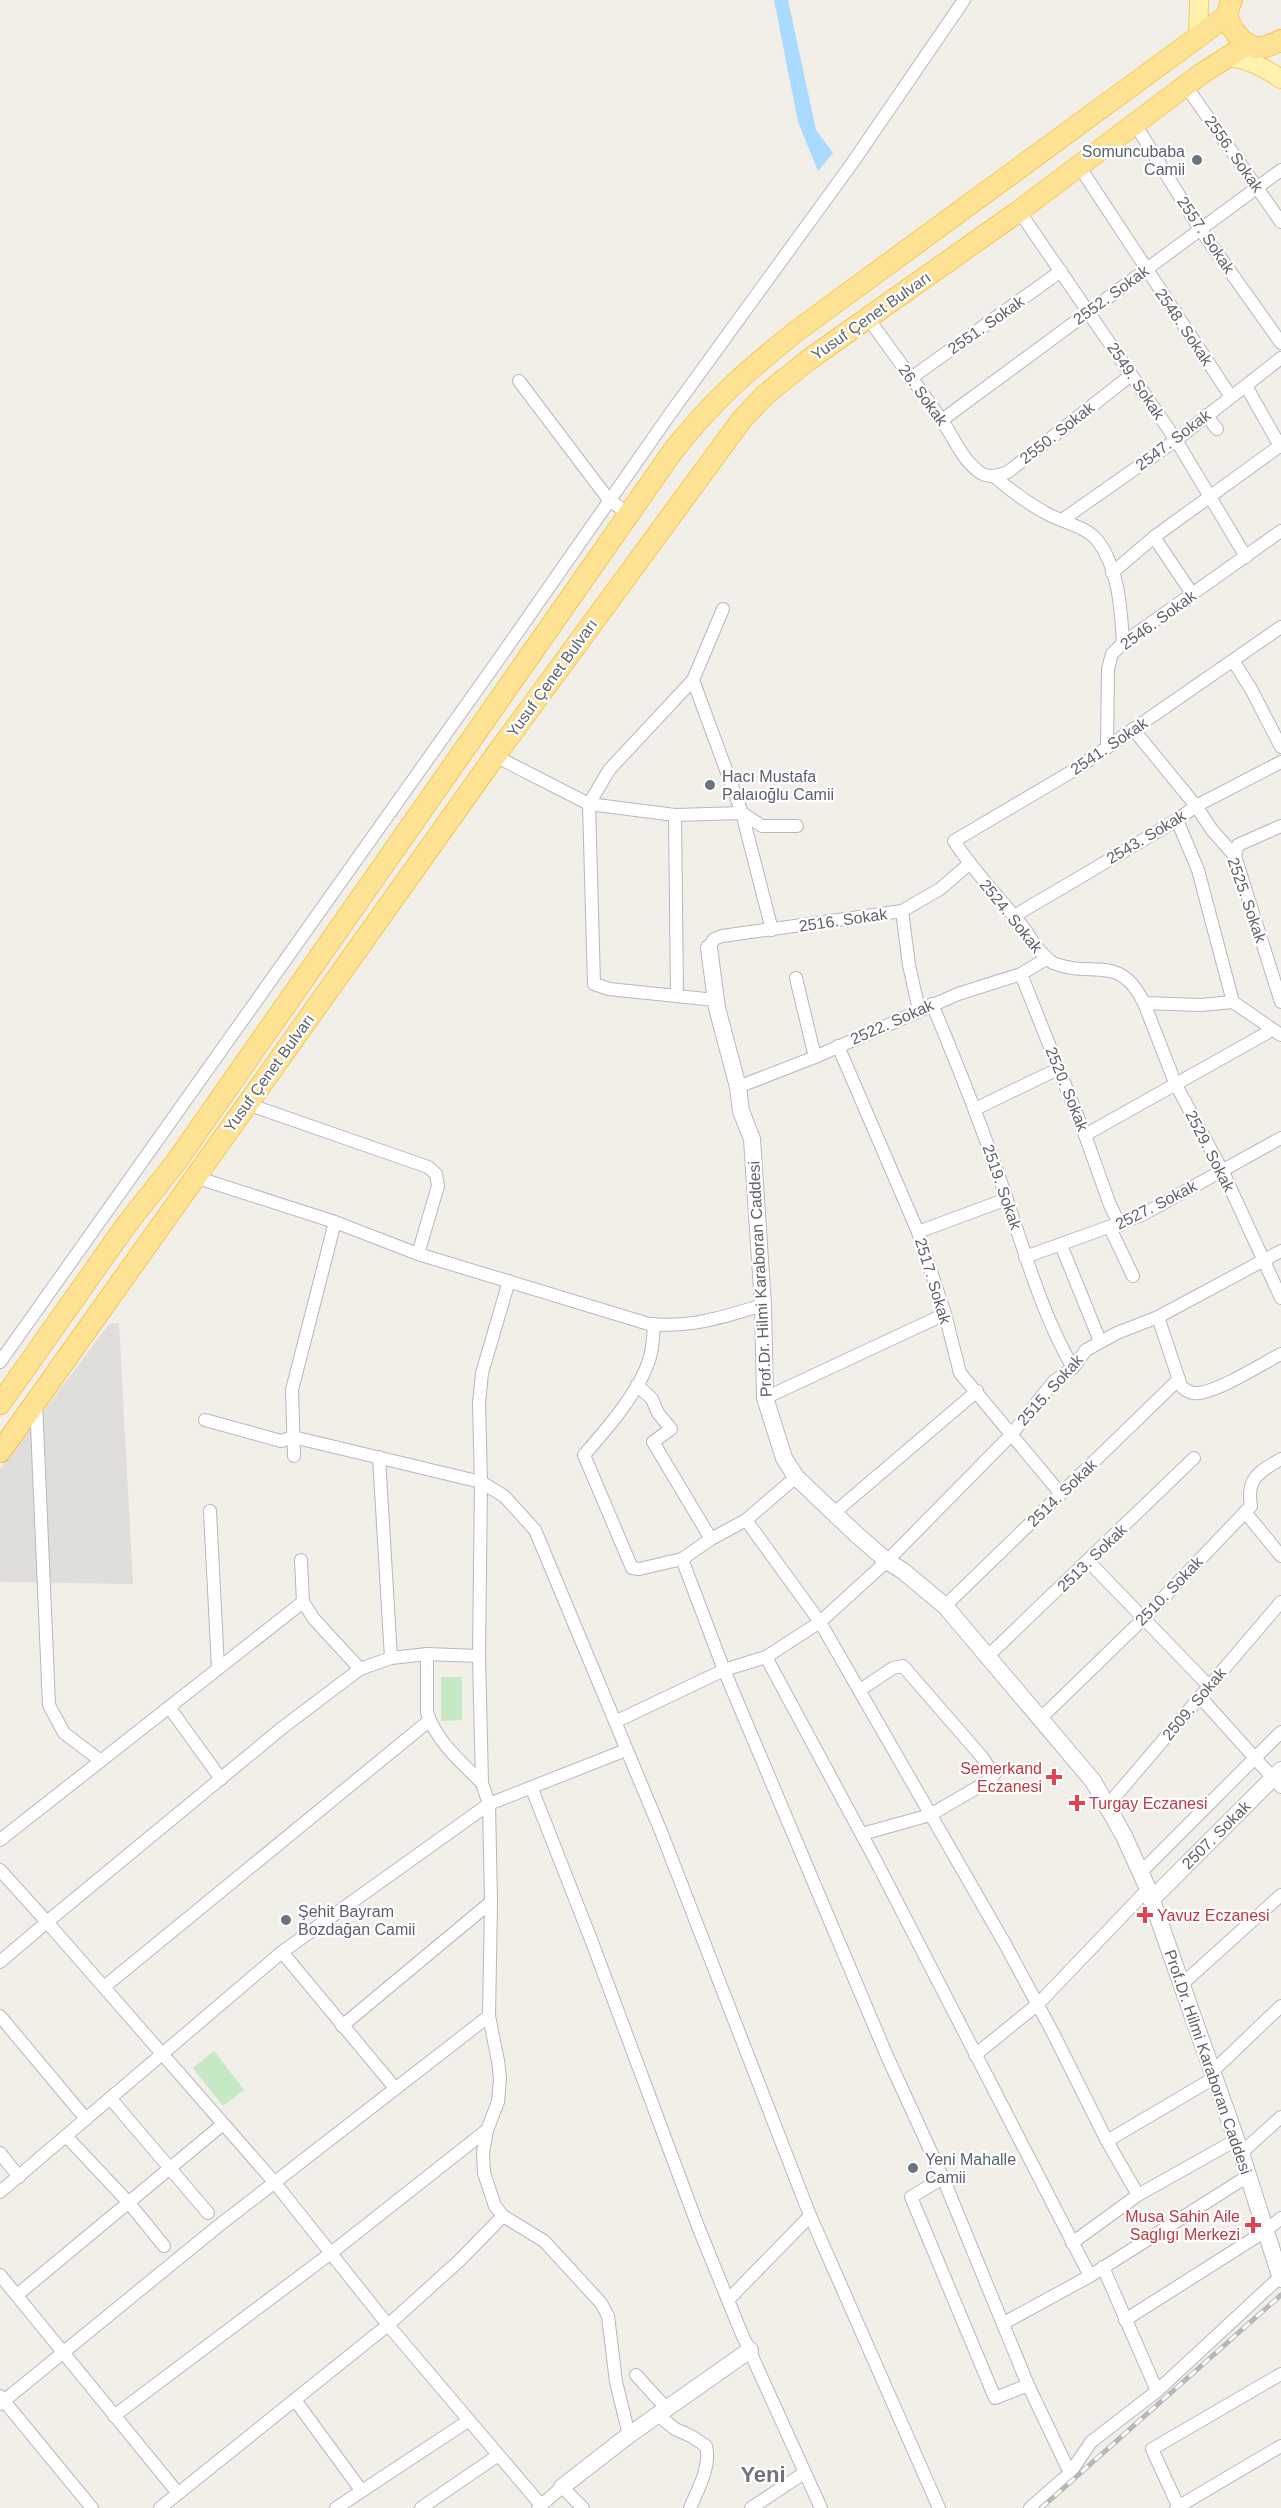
<svg xmlns="http://www.w3.org/2000/svg" width="1281" height="2508" font-family="Helvetica,sans-serif">
<rect width="100%" height="100%" fill="#f1efe8"/>
<polygon fill="#e0deda" points="119,1323 133,1584 0,1582 0,1469 109,1324"/>
<g fill="#c5e8c5">
<polygon points="441,1677 462,1677 462,1720 441,1721"/>
<polygon points="214,2051 244,2090 223,2106 193,2068"/>
</g>
<polygon fill="#aadaff" points="774,0 788,0 816,130 833,153 818,171 798,122"/>
<g fill="none" stroke-linecap="round" stroke-linejoin="round">
<g stroke="#b5b8bc" stroke-width="14">
<g id="street">
<polyline points="1186,86 1281,222"/>
<polyline points="1135,124 1200,229 1281,343"/>
<polyline points="1079,166 1231,397"/>
<polyline points="1019,211 1176,440 1246,557"/>
<path d="M 868,318 C 892,352 917,385 941,419 C 953,436 961,458 978,471 C 988,479 997,476 1008,472 L 1131,375"/>
<polyline points="911,378 1061,271"/>
<polyline points="519,381 609,500 629,514"/>
<polyline points="1246,386 1280,446"/>
<polyline points="1206,415 1217,429"/>
<polyline points="942,420 1281,170"/>
<path d="M 995,477 C 1010,490 1026,502 1044,512 C 1060,522 1084,525 1097,540 C 1119,568 1121,610 1123,643"/>
<polyline points="1062,520 1176,440 1281,358"/>
<polyline points="1154,537 1193,595"/>
<polyline points="1112,573 1154,537 1281,445"/>
<polyline points="723,609 693,680 742,813 772,930"/>
<path d="M 1281,627 L 1076,769 L 954,841 C 974,872 1000,898 1023,927 C 1032,939 1039,954 1053,963 C 1093,979 1119,952 1144,1003 L 1201,1005 L 1233,1002 L 1281,1035"/>
<polyline points="1234,662 1251,689 1281,747"/>
<polyline points="693,680 609,770 589,804 594,984 609,989 715,1000"/>
<polyline points="1133,729 1196,806 1212,830 1235,856 1281,1002"/>
<polyline points="1107,747 1108,669 1112,654 1123,643 1281,531"/>
<polyline points="495,756 589,804 675,815 742,813 762,826 797,826"/>
<polyline points="675,815 677,996"/>
<polyline points="1177,820 1198,870 1233,1002"/>
<polyline points="1235,856 1238,845 1281,826"/>
<polyline points="902,911 909,965 919,1010"/>
<polyline points="1014,916 1177,820 1196,806 1281,762"/>
<polyline points="709,948 714,939 722,936 902,911 940,889 969,864"/>
<polyline points="1021,974 1085,1135 1110,1205 1120,1225"/>
<polyline points="796,978 815,1057"/>
<polyline points="1144,1003 1176,1085 1223,1172 1281,1298"/>
<path d="M 932,1004 C 959,1068 984,1132 1006,1197 C 1026,1256 1042,1314 1073,1368"/>
<polyline points="838,1046 918,1232 945,1314 960,1373 1061,1494"/>
<polyline points="738,1087 815,1057 958,994 1021,974 1046,959"/>
<polyline points="247,1104 428,1167 436,1174 438,1186 418,1254"/>
<polyline points="975,1109 1058,1069"/>
<polyline points="1085,1135 1272,1030"/>
<path d="M 195,1177 L 335,1222 L 418,1254 L 649,1324 C 690,1328 724,1317 763,1305"/>
<polyline points="1110,1228 1133,1276"/>
<polyline points="918,1232 1007,1199"/>
<polyline points="1061,1245 1100,1341"/>
<polyline points="1025,1257 1142,1215 1281,1138"/>
<polyline points="509,1281 482,1373 479,1403 481,1482 479,1656 482,1783 489,1804 491,1902 489,2016 498,2061 500,2079 498,2102 487,2130 483,2153 484,2173 495,2206 503,2216 544,2241 601,2303 608,2316 616,2382 629,2435"/>
<path d="M 1158,1317 L 1181,1386 C 1186,1391 1192,1394 1199,1393 C 1221,1390 1260,1365 1281,1354"/>
<path d="M 654,1324 C 653,1335 653,1347 650,1357 C 641,1390 606,1430 584,1455 L 632,1568 L 639,1569 L 682,1559 L 711,1539 L 746,1520 L 796,1477"/>
<polyline points="0,1362 501,656 670,414 853,162 964,0"/>
<polyline points="637,1385 652,1399 658,1413 671,1429 653,1442 711,1539"/>
<polyline points="765,1398 945,1314"/>
<polyline points="36,1402 49,1705 64,1733 101,1761"/>
<polyline points="205,1420 281,1441 293,1437 481,1482 504,1496 535,1530 662,1834 809,2213 939,2508"/>
<polyline points="294,1456 292,1390 335,1222"/>
<polyline points="379,1457 391,1658"/>
<polyline points="210,1511 218,1668"/>
<polyline points="1245,1512 1281,1556"/>
<polyline points="834,1513 977,1391"/>
<polyline points="746,1520 820,1622 1005,1944 1053,2033 1107,2141 1138,2195"/>
<polyline points="682,1559 724,1670 887,2056 943,2178 1028,2385 1070,2473"/>
<polyline points="301,1560 303,1602 314,1619 360,1669"/>
<polyline points="1089,1562 1209,1686"/>
<polyline points="945,1606 1179,1379"/>
<path d="M 427,1654 L 427,1712 C 436,1741 461,1762 482,1783"/>
<polyline points="766,1657 877,1863 1090,2276"/>
<polyline points="987,1657 1194,1458"/>
<polyline points="860,1690 893,1668 903,1666 982,1757 994,1775 985,1783 930,1815 862,1834"/>
<polyline points="1201,1698 1281,1787"/>
<polyline points="169,1707 221,1779"/>
<path d="M 1041,1718 L 1143,1619 L 1251,1506 C 1246,1478 1259,1472 1281,1459"/>
<polyline points="617,1721 724,1670 766,1657 820,1622 887,1561 1011,1435 1054,1381 1073,1368 1086,1350 1117,1333 1158,1317 1281,1251"/>
<polyline points="532,1789 592,1942 699,2229 741,2332 821,2508"/>
<polyline points="1107,1806 1281,1602"/>
<polyline points="0,1840 303,1602"/>
<polyline points="0,1870 47,1922 282,1728 360,1669 391,1658 427,1654 479,1656"/>
<polyline points="1141,1872 1281,1732"/>
<polyline points="282,1952 395,2088"/>
<polyline points="0,1962 47,1922 275,2183 388,2325 541,2505"/>
<polyline points="1181,1985 1281,1895"/>
<polyline points="104,1987 430,1720"/>
<polyline points="0,2016 86,2119"/>
<polyline points="342,2026 491,1902"/>
<polyline points="975,2055 1038,2004 1148,1889"/>
<polyline points="1212,2072 1281,2006"/>
<polyline points="110,2098 208,2213"/>
<polyline points="66,2136 129,2203 164,2246"/>
<polyline points="1107,2141 1214,2078"/>
<polyline points="0,2153 19,2177"/>
<polyline points="1241,2153 1281,2117"/>
<polyline points="943,2178 911,2197 995,2398 1028,2385"/>
<polyline points="0,2192 282,1952 489,1804 626,1750"/>
<polyline points="1072,2243 1138,2195 1236,2140"/>
<polyline points="1103,2267 1157,2391"/>
<polyline points="0,2275 177,2492"/>
<polyline points="17,2295 222,2125"/>
<polyline points="729,2299 810,2216"/>
<polyline points="1125,2320 1267,2230 1281,2218"/>
<polyline points="1004,2323 1090,2276 1248,2176"/>
<polyline points="636,2375 667,2409"/>
<polyline points="0,2396 92,2508"/>
<polyline points="295,2400 361,2490"/>
<polyline points="0,2404 217,2227 489,2016"/>
<path d="M 658,2415 L 675,2429 L 691,2436 L 706,2446 C 711,2467 698,2489 690,2508"/>
<polyline points="114,2416 331,2253 487,2130"/>
<polyline points="160,2508 388,2325 459,2261 503,2216"/>
<polyline points="336,2508 468,2421"/>
<polyline points="421,2508 497,2456"/>
<polyline points="538,2508 562,2487 583,2508"/>
<polyline points="751,2508 804,2473"/>
<polyline points="1030,2508 1070,2473 1091,2442 1157,2391 1280,2277"/>
<polyline points="1176,2508 1281,2446"/>
<polyline points="1179,2508 1152,2449 1281,2374"/>
</g>
</g>
<g stroke="#b6babf" stroke-width="18">
<g id="secondary">
<polyline points="709,948 717,1008 738,1087 741,1111 752,1139 763,1305 765,1398 784,1458 796,1477 857,1535 887,1561 903,1571 945,1606 1093,1781 1124,1836 1148,1889 1241,2153 1281,2279"/>
<polyline points="1151,1900 1281,1770"/>
<polyline points="562,2487 629,2435 750,2350"/>
</g>
</g>
<g stroke="#f2c960" stroke-width="20">
<g id="primary">
<polyline points="1198,37 1199,0"/>
<path d="M 1227,57 C 1249,59 1263,67 1281,79"/>
</g>
</g>
<g stroke="#f9ab00" stroke-width="22">
<g id="highway">
<path d="M 1232,0 C 1230,4 1228,10 1228,14 C 1228,26 1242,44 1254,47 C 1262,49 1274,44 1281,40"/>
<path d="M 0,1404 L 127,1224 L 176,1162 L 673,451 C 713,400 748,370 798,330 L 1228,15"/>
<polyline points="0,1452 495,756 743,418 765,395 807,361 1019,211 1201,74 1248,44"/>
</g>
</g>
<use href="#street" stroke="#fff" stroke-width="12"/>
<use href="#secondary" stroke="#fff" stroke-width="16"/>
<use href="#primary" stroke="#fff2af" stroke-width="18"/>
<use href="#highway" stroke="#fde293" stroke-width="21"/>
<g stroke="#b6b7b8" stroke-width="5">
<polyline id="rail" points="1041,2508 1281,2295"/>
</g>
<use href="#rail" stroke="#fff" stroke-width="3" stroke-dasharray="9" stroke-linecap="butt"/>
</g>
<g fill="#6b7280" stroke="#fff" stroke-width="2">
<circle cx="1197" cy="160" r="6"/>
<circle cx="710" cy="785" r="6"/>
<circle cx="286" cy="1920" r="6"/>
<circle cx="913" cy="2168" r="6"/>
</g>
<g fill="#e0444e" stroke="#fff" stroke-width="2">
<path d="M1051 1768h6v6h6v6h-6v6h-6v-6h-6v-6h6z"/>
<path d="M1074 1794h6v6h6v6h-6v6h-6v-6h-6v-6h6z"/>
<path d="M1142 1906h6v6h6v6h-6v6h-6v-6h-6v-6h6z"/>
<path d="M1250 2216h6v6h6v6h-6v6h-6v-6h-6v-6h6z"/>
</g>
<g text-anchor="middle" dominant-baseline="central" stroke-width="4.5" stroke-linejoin="round" paint-order="stroke">
<g font-size="16" fill="#5b616d" stroke="#fff" text-anchor="start">
<text x="1185" y="151" text-anchor="end">Somuncubaba<tspan x="1185" dy="18">Camii</tspan></text>
<text x="722" y="776">Hacı Mustafa<tspan x="722" dy="18">Palaıoğlu Camii</tspan></text>
<text x="298" y="1911">Şehit Bayram<tspan x="298" dy="18">Bozdağan Camii</tspan></text>
<text x="925" y="2159">Yeni Mahalle<tspan x="925" dy="18">Camii</tspan></text>
</g>
<g font-size="16" fill="#5f6368" stroke="#fff">
<text transform="translate(1234 154) rotate(55)">2556. Sokak</text>
<text transform="translate(1206 235) rotate(56)">2557. Sokak</text>
<text transform="translate(1111 295) rotate(-36)">2552. Sokak</text>
<text transform="translate(871 316) rotate(-35)">Yusuf Çenet Bulvarı</text>
<text transform="translate(986 325) rotate(-35)">2551. Sokak</text>
<text transform="translate(1184 327) rotate(56)">2548. Sokak</text>
<text transform="translate(1136 381) rotate(56)">2549. Sokak</text>
<text transform="translate(923 395) rotate(54)">26. Sokak</text>
<text transform="translate(1057 433) rotate(-38)">2550. Sokak</text>
<text transform="translate(1173 440) rotate(-37)">2547. Sokak</text>
<text transform="translate(1158 620) rotate(-36)">2546. Sokak</text>
<text transform="translate(552 678) rotate(-54)">Yusuf Çenet Bulvarı</text>
<text transform="translate(1109 746) rotate(-34)">2541. Sokak</text>
<text transform="translate(1146 837) rotate(-31)">2543. Sokak</text>
<text transform="translate(1247 900) rotate(71)">2525. Sokak</text>
<text transform="translate(1011 916) rotate(51)">2524. Sokak</text>
<text transform="translate(843 920) rotate(-8)">2516. Sokak</text>
<text transform="translate(892 1022) rotate(-24)">2522. Sokak</text>
<text transform="translate(269 1073) rotate(-54)">Yusuf Çenet Bulvarı</text>
<text transform="translate(1067 1089) rotate(68)">2520. Sokak</text>
<text transform="translate(1210 1151) rotate(63)">2529. Sokak</text>
<text transform="translate(1002 1187) rotate(71)">2519. Sokak</text>
<text transform="translate(1156 1205) rotate(-27)">2527. Sokak</text>
<text transform="translate(760 1279) rotate(-93)">Prof.Dr. Hilmi Karaboran Caddesi</text>
<text transform="translate(933 1281) rotate(73)">2517. Sokak</text>
<text transform="translate(1050 1390) rotate(-48)">2515. Sokak</text>
<text transform="translate(1062 1493) rotate(-44)">2514. Sokak</text>
<text transform="translate(1092 1558) rotate(-44)">2513. Sokak</text>
<text transform="translate(1169 1591) rotate(-46)">2510. Sokak</text>
<text transform="translate(1194 1704) rotate(-50)">2509. Sokak</text>
<text transform="translate(1216 1835) rotate(-45)">2507. Sokak</text>
<text transform="translate(1208 2062) rotate(71)">Prof.Dr. Hilmi Karaboran Caddesi</text>
</g>
<g font-size="16" fill="#be3a42" stroke="#fff" text-anchor="end">
<text x="1042" y="1768">Semerkand<tspan x="1042" dy="18">Eczanesi</tspan></text>
<text x="1089" y="1803" text-anchor="start">Turgay Eczanesi</text>
<text x="1157" y="1915" text-anchor="start">Yavuz Eczanesi</text>
<text x="1240" y="2216">Musa Sahin Aile<tspan x="1240" dy="18">Saglıgı Merkezi</tspan></text>
</g>
<g font-size="22" font-weight="bold" fill="#70757a" stroke="#fff">
<text x="763" y="2474">Yeni</text>
</g>
</g>
</svg>
